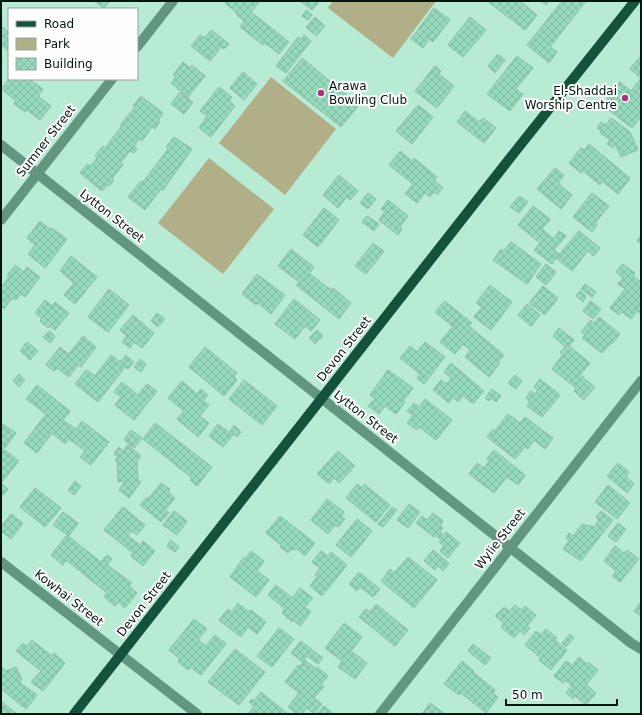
<svg xmlns="http://www.w3.org/2000/svg" width="642" height="715" font-family="'DejaVu Sans',sans-serif">
<defs>
<pattern id="building-cross-hatch" width="8" height="8" patternUnits="userSpaceOnUse"><rect width="8" height="8" fill="#95dabc"/><path d="M0 0l8 8M0 8l8-8" fill="none" stroke="#7fbaa0"/></pattern>
</defs>
<rect width="100%" height="100%" fill="#b8ebd3"/>
<g fill="#b1af88">
<polygon points="333,1 436,1 393,58 328,8"/>
<polygon points="271,77 336,129 285,195 219,143"/>
<polygon points="209,158 274,209 223,274 158,223"/>
</g>
<g fill="url(#building-cross-hatch)" stroke="#8ebfa9">
<polygon points="94,1 110,1 104,8"/>
<polygon points="227,1 260,1 251,12 289,42 279,54 265,43 263,45 240,27 244,21 236,14 237,13 225,3"/>
<polygon points="300,1 316,1 318,3 312,10"/>
<polygon points="487,1 520,1 537,15 525,30"/>
<polygon points="541,1 549,1 546,5"/>
<polygon points="562,1 586,1 550,47 557,52 549,63 527,45"/>
<polygon points="434,8 450,20 433,42 429,39 423,48 411,39"/>
<polygon points="306,10 312,15 308,20 302,16"/>
<polygon points="315,17 325,26 316,36 306,27"/>
<polygon points="470,17 486,30 463,57 448,45"/>
<polygon points="3,27 9,33 9,52 1,45 1,28"/>
<polygon points="211,30 229,44 224,49 221,47 210,61 191,46 200,35 205,38"/>
<polygon points="304,35 311,41 286,73 276,66 298,37 301,39"/>
<polygon points="498,54 505,60 495,73 488,66"/>
<polygon points="517,56 533,68 516,89 523,94 510,111 487,94"/>
<polygon points="640,57 641,58 641,78 630,69"/>
<polygon points="302,58 359,105 341,127 283,81"/>
<polygon points="183,62 190,68 192,65 205,76 188,97 171,83 176,77 173,75"/>
<polygon points="435,66 441,71 439,74 454,86 437,108 415,91"/>
<polygon points="243,72 257,84 244,100 230,88"/>
<polygon points="641,78 641,117 632,128 602,105 620,82 631,91"/>
<polygon points="9,79 11,80 13,79 29,79 43,89 38,96 51,106 40,120 27,110 25,112 14,104 16,101 1,89"/>
<polygon points="219,87 232,97 229,101 235,106 211,137 199,128 207,116 200,111"/>
<polygon points="180,92 193,102 184,114 171,104"/>
<polygon points="141,96 163,113 158,121 160,122 155,129 152,127 142,141 139,139 134,146 137,149 134,153 130,151 121,162 123,165 112,178 114,180 109,186 108,185 102,191 80,173 87,164 91,166 97,158 95,156 103,146 105,148 121,127 121,124 135,107 133,106"/>
<polygon points="418,105 433,117 412,144 396,131"/>
<polygon points="465,111 479,122 483,118 496,128 484,143 457,122"/>
<polygon points="611,118 630,132 638,150 621,157 615,144 613,148 607,144 610,140 600,133 601,131 597,128 601,122 606,125"/>
<polygon points="174,137 192,149 163,190 161,189 145,210 128,197 141,181 143,182 168,149 166,147"/>
<polygon points="589,144 630,178 618,194 602,181 600,185 583,171 581,173 569,163 581,148 584,150"/>
<polygon points="400,151 412,161 414,158 437,177 434,180 443,188 437,195 434,192 430,197 425,193 417,203 405,194 413,184 389,165"/>
<polygon points="555,168 564,175 558,183 572,195 561,209 537,189"/>
<polygon points="339,175 358,191 350,200 347,197 338,208 323,195"/>
<polygon points="368,193 376,199 368,209 360,203"/>
<polygon points="592,193 609,206 595,223 597,225 592,232 573,217"/>
<polygon points="519,196 528,202 519,213 510,207"/>
<polygon points="388,200 408,216 400,227 402,229 398,235 379,220 385,212 381,209"/>
<polygon points="533,206 550,219 542,229 554,239 559,231 566,236 554,250 559,254 552,264 534,250 540,243 518,225"/>
<polygon points="324,208 339,220 318,247 303,235"/>
<polygon points="367,216 379,224 374,231 362,222"/>
<polygon points="40,221 51,230 52,228 67,239 45,268 28,254 35,245 27,238"/>
<polygon points="579,231 600,248 593,256 588,251 572,271 556,258"/>
<polygon points="641,235 641,244 637,241"/>
<polygon points="511,242 541,264 527,284 493,260 501,249 504,251"/>
<polygon points="373,243 384,251 366,274 355,266"/>
<polygon points="291,249 314,267 309,273 331,290 333,288 351,303 339,319 296,285 299,282 278,266"/>
<polygon points="71,256 97,277 75,304 64,295 74,283 60,271"/>
<polygon points="546,264 556,272 546,285 536,277"/>
<polygon points="623,264 635,273 633,276 641,282 641,312 640,313 637,311 631,319 622,312 619,315 610,308 625,289 618,284 623,278 616,272"/>
<polygon points="15,265 24,272 27,267 40,277 25,297 21,294 16,300 12,298 4,309 2,307 1,308 1,288 9,277 7,276"/>
<polygon points="257,274 285,295 271,314 258,303 256,305 242,294"/>
<polygon points="585,284 596,292 592,297 581,289"/>
<polygon points="490,285 512,302 491,330 474,317 482,307 476,303"/>
<polygon points="543,286 558,298 545,315 529,303"/>
<polygon points="109,289 129,305 108,332 88,317"/>
<polygon points="580,291 586,296 583,302 576,296"/>
<polygon points="294,299 320,320 311,331 305,326 295,339 275,324"/>
<polygon points="45,300 52,306 55,302 69,313 55,330 49,326 48,328 40,321 42,318 35,313"/>
<polygon points="445,301 462,315 452,326 435,312"/>
<polygon points="590,301 601,309 593,319 583,311"/>
<polygon points="527,304 540,315 531,326 518,315"/>
<polygon points="157,313 165,319 158,327 151,321"/>
<polygon points="133,315 154,333 142,348 134,342 130,348 122,342 127,336 120,330"/>
<polygon points="462,315 472,323 469,326 504,355 498,362 500,363 489,377 465,357 470,350 463,344 455,354 440,342"/>
<polygon points="599,317 620,334 612,344 611,343 602,353 582,338 585,335 581,332 591,320 594,323"/>
<polygon points="559,328 574,340 569,346 590,363 580,375 595,387 584,400 574,391 576,388 552,369 563,354 560,352 565,347 553,336"/>
<polygon points="317,330 323,336 315,344 309,338"/>
<polygon points="49,331 55,336 50,343 43,337"/>
<polygon points="83,336 96,347 81,367 78,365 69,377 57,368 54,371 46,365 60,347 69,354"/>
<polygon points="27,342 38,351 30,360 20,351"/>
<polygon points="425,342 445,357 424,384 417,378 420,374 400,358 410,346 417,352"/>
<polygon points="205,347 237,373 234,377 237,380 224,396 189,367"/>
<polygon points="111,355 120,362 126,355 134,362 128,369 125,367 98,402 75,384 86,370 95,376"/>
<polygon points="140,359 146,364 141,372 134,367"/>
<polygon points="451,363 484,391 473,404 463,396 458,402 453,397 449,403 433,390 441,380 446,384 451,378 444,372"/>
<polygon points="388,370 413,388 403,401 405,402 396,414 385,406 379,414 368,406 375,398 370,395"/>
<polygon points="19,374 25,380 19,387 13,381"/>
<polygon points="515,375 522,381 516,389 508,383"/>
<polygon points="540,379 560,395 542,417 527,406 530,401 526,398 531,391 535,394 538,390 534,387"/>
<polygon points="244,380 277,406 262,425 229,399"/>
<polygon points="182,381 197,394 201,389 208,395 203,401 209,405 200,416 209,423 198,437 177,419 184,411 168,398"/>
<polygon points="122,382 138,395 147,384 157,391 134,420 115,405 121,397 114,392"/>
<polygon points="37,385 70,411 63,420 76,429 82,421 109,442 91,465 80,457 85,451 69,439 65,444 52,433 37,453 24,443 46,414 26,399"/>
<polygon points="492,389 501,396 496,402 491,398 489,401 485,398"/>
<polygon points="425,399 452,420 436,440 419,427 417,430 407,423 413,415 407,411 414,403 419,407"/>
<polygon points="508,414 520,423 525,417 553,438 545,449 534,440 528,449 525,447 515,459 487,437 493,429 495,431"/>
<polygon points="1,423 16,433 5,448 1,445"/>
<polygon points="155,423 212,467 197,486 190,480 192,478 143,439"/>
<polygon points="218,424 233,435 223,447 209,436"/>
<polygon points="234,425 241,432 237,437 230,431"/>
<polygon points="131,430 142,438 134,448 124,440"/>
<polygon points="128,445 141,456 137,461 138,480 141,482 129,498 119,490 125,481 118,482 117,461 115,460 118,457 114,454 119,447 123,451"/>
<polygon points="2,448 19,461 1,483 8,489 1,497 1,449"/>
<polygon points="494,450 525,475 518,485 507,477 494,493 469,474 477,463 484,468 489,461 487,459"/>
<polygon points="338,451 355,466 339,483 334,478 329,484 317,474"/>
<polygon points="618,463 629,472 626,476 634,484 627,493 607,476"/>
<polygon points="75,481 81,486 74,495 68,490"/>
<polygon points="161,483 170,489 168,492 175,498 165,510 169,513 161,522 140,505 147,497 149,498"/>
<polygon points="357,484 361,487 364,484 390,505 376,522 346,498"/>
<polygon points="608,485 630,503 617,519 595,502"/>
<polygon points="35,488 61,508 45,527 20,507"/>
<polygon points="327,499 344,512 341,516 345,519 338,527 335,525 328,534 311,520"/>
<polygon points="409,504 420,512 408,528 397,520"/>
<polygon points="123,507 145,525 137,535 132,531 128,536 140,545 143,541 155,551 143,566 131,556 133,553 104,530"/>
<polygon points="392,507 397,510 383,527 378,524"/>
<polygon points="174,511 187,521 177,535 163,525"/>
<polygon points="601,511 613,520 581,561 563,549 569,541 566,538 569,533 573,536 582,524 594,527 599,520 596,517"/>
<polygon points="63,512 78,523 69,536 53,525"/>
<polygon points="433,513 443,521 440,526 443,528 440,532 444,535 446,532 460,543 448,558 440,551 444,546 439,542 441,540 435,535 434,537 416,523 422,516 427,520"/>
<polygon points="11,514 23,523 11,539 1,531 1,527"/>
<polygon points="280,516 315,543 305,556 297,549 290,550 288,553 280,547 281,545 266,533"/>
<polygon points="357,519 372,531 351,557 336,545"/>
<polygon points="618,523 626,529 616,542 608,536"/>
<polygon points="67,535 101,562 107,555 112,559 107,565 132,583 129,586 137,593 125,608 118,602 115,606 104,597 107,593 66,560 63,565 51,555"/>
<polygon points="171,540 179,547 175,552 167,546"/>
<polygon points="615,546 624,553 627,550 639,559 620,582 612,576 616,571 604,561"/>
<polygon points="433,550 449,563 443,571 438,566 435,570 424,561"/>
<polygon points="251,551 264,561 257,571 269,580 256,597 230,577 244,557 246,558"/>
<polygon points="321,551 328,556 331,552 347,565 322,596 310,586 317,577 315,575 320,568 312,562"/>
<polygon points="408,557 437,580 414,608 381,581 390,569 394,573"/>
<polygon points="359,572 380,589 373,597 360,587 357,591 349,584"/>
<polygon points="276,585 292,598 300,588 313,598 305,607 311,612 300,626 293,620 292,622 282,613 285,609 268,595"/>
<polygon points="641,602 641,616 634,611"/>
<polygon points="238,603 249,612 251,610 266,622 257,634 248,627 241,637 219,620 228,609 232,612"/>
<polygon points="376,604 408,630 395,646 359,617 366,609 370,612"/>
<polygon points="515,605 521,610 525,606 536,615 527,626 530,628 524,635 520,631 514,638 501,627 504,623 495,616 504,607 509,611"/>
<polygon points="194,619 207,629 198,640 206,646 215,635 226,644 201,675 190,667 188,670 178,662 180,659 169,650"/>
<polygon points="344,623 362,637 351,651 367,663 355,679 338,667 342,661 325,648"/>
<polygon points="279,628 294,639 272,667 257,656"/>
<polygon points="546,629 557,638 555,640 567,650 551,670 539,660 541,658 525,645 536,631 541,635"/>
<polygon points="570,634 574,638 566,647 562,643"/>
<polygon points="32,640 52,656 54,653 65,663 43,691 31,682 41,671 16,651 23,643 27,646"/>
<polygon points="301,641 323,658 318,664 307,656 303,662 291,653"/>
<polygon points="473,644 491,658 485,665 468,651"/>
<polygon points="235,649 265,672 239,705 208,682"/>
<polygon points="579,657 587,664 588,662 598,670 586,685 596,693 586,705 575,696 573,699 566,693 572,686 565,680 563,683 554,676 566,661 572,665"/>
<polygon points="305,660 316,669 317,667 328,676 321,685 324,687 314,698 322,704 314,714 307,708 302,714 297,714 288,707 299,693 285,682 298,665 300,666"/>
<polygon points="462,661 474,671 473,672 495,690 493,693 498,697 486,713 461,693 459,695 444,684"/>
<polygon points="2,667 6,671 16,667 22,680 19,682 37,695 26,709 1,689"/>
<polygon points="261,692 288,714 249,713 254,706 249,702 252,699 254,701"/>
<polygon points="1,701 17,714 1,714"/>
<polygon points="430,703 445,714 422,714"/>
<polygon points="324,706 334,714 317,714"/>
</g>
<g fill="none" stroke-linecap="round" stroke-linejoin="round">
<g stroke="#639680" stroke-width="10">
<polyline points="137,47 173,1"/>
<polyline points="1,145 631,643 641,649"/>
<polyline points="1,220 112,79"/>
<polyline points="1,562 197,714"/>
<polyline points="380,714 641,381"/>
</g>
<polyline stroke="#14523c" stroke-width="10" points="74,714 518,148 635,1"/>
</g>
<g fill="#ad3081" stroke="#fefefe" stroke-width="1.5">
<circle cx="321" cy="93" r="4"/>
<circle cx="625" cy="98" r="4"/>
</g>
<g text-anchor="middle" dominant-baseline="central" stroke-width="4" stroke-linejoin="round" paint-order="stroke">
<g font-size="12" fill="#04160e" stroke="#fefefe" text-anchor="start">
<text x="329" y="86">Arawa<tspan x="329" dy="14">Bowling Club</tspan></text>
<text x="617" y="91" text-anchor="end">El-Shaddai<tspan x="617" dy="14">Worship Centre</tspan></text>
</g>
<g font-size="12" fill="#04160e" stroke="#fefefe">
<text transform="translate(46 141) rotate(-52)">Sumner Street</text>
<text transform="translate(112 216) rotate(38)">Lytton Street</text>
<text transform="translate(344 349) rotate(-52)">Devon Street</text>
<text transform="translate(366 417) rotate(38)">Lytton Street</text>
<text transform="translate(500 539) rotate(-52)">Wylie Street</text>
<text transform="translate(69 598) rotate(38)">Kowhai Street</text>
<text transform="translate(144 604) rotate(-52)">Devon Street</text>
</g>
</g>
<rect width="642" height="715" fill="none" stroke="#04160e" stroke-width="4"/>
<rect x="8" y="8" width="130" height="72" fill="#fefefe" stroke="#9aa19e"/>
<rect x="16" y="21" width="20" height="6" fill="#14523c" stroke="#9aa19e"/>
<text x="44" y="28" font-size="12" fill="#04160e">Road</text>
<rect x="16" y="38" width="20" height="12" fill="#b1af88" stroke="#9aa19e"/>
<text x="44" y="48" font-size="12" fill="#04160e">Park</text>
<rect x="16" y="58" width="20" height="12" fill="url(#building-cross-hatch)" stroke="#9aa19e"/>
<text x="44" y="68" font-size="12" fill="#04160e">Building</text>
<path d="M506 699v6h111v-6" fill="none" stroke="#04160e" stroke-width="2"/>
<text x="512" y="699" font-size="12" fill="#04160e" stroke="#fefefe" stroke-width="3" paint-order="stroke">50 m</text>
</svg>
